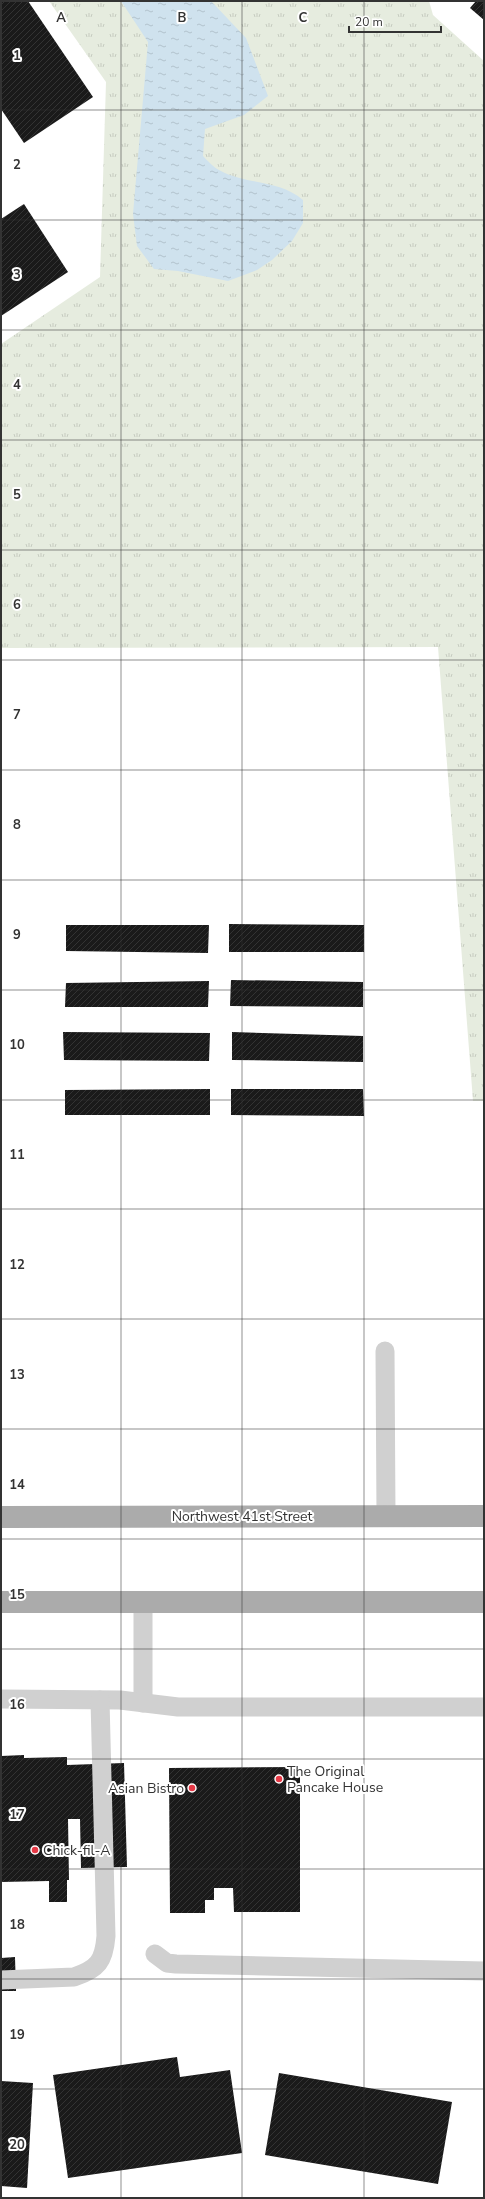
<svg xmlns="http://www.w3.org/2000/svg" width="485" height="2199" font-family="'Nunito Sans',sans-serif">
<defs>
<pattern id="grass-tufts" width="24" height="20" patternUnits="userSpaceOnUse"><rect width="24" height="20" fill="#e6ecdf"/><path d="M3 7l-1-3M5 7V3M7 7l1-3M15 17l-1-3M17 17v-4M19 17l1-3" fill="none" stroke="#c6cbc0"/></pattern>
<pattern id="water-ripples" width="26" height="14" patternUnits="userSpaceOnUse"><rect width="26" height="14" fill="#cfe2ee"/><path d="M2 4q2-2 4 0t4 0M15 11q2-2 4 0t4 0" fill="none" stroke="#b2c2cd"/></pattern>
<pattern id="building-hatch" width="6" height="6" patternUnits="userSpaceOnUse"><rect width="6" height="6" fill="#1a1a1a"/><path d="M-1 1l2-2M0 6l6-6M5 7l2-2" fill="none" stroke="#333"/></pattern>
</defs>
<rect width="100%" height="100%" fill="#fff"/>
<polygon fill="url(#grass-tufts)" points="49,1 429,1 433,15 484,61 484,1101 473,1101 438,647 1,648 1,344 100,277 106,82"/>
<path fill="url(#water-ripples)" d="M 121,1 L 211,1 L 246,38 L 268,96 L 244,115 L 205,129 L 203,156 C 208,161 213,167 219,170 C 245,185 279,179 303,200 L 303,223 L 292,241 L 272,260 L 257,270 L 228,281 L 178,271 L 154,269 L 137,246 L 133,214 L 148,42 Z"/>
<g fill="url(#building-hatch)">
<polygon points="1,1 28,1 93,97 24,143 1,109"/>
<polygon points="476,1 484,1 484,20 470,8"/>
<polygon points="24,204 68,272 1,316 1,219"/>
<polygon points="229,924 364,925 364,952 229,952"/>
<polygon points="66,925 209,925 208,953 66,951"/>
<polygon points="231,980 363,982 363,1007 230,1006"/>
<polygon points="209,981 208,1007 65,1007 66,983"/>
<polygon points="63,1032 210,1033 209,1061 64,1060"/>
<polygon points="232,1032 363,1036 363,1062 232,1060"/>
<polygon points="210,1089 210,1115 65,1115 65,1090"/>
<polygon points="231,1089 363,1089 364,1116 231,1115"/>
<polygon points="24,1755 24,1758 67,1757 67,1765 124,1763 127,1867 81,1868 80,1819 68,1819 69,1880 67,1880 67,1902 49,1902 49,1881 1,1882 1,1756"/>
<polygon points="300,1767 300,1912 234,1912 233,1888 214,1888 214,1900 205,1900 205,1913 170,1913 169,1768"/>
<polygon points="15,1957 16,1991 1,1991 1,1958"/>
<polygon points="177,2057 180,2077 230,2070 242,2153 68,2178 53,2075"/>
<polygon points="279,2073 452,2102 438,2184 265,2155"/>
<polygon points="1,2081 33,2083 27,2188 1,2186"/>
</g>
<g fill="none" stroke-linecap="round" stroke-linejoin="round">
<g stroke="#d0d0d0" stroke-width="19">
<polyline points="385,1351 386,1516"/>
<polyline points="143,1602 143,1703"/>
<polyline points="1,1699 120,1700 178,1707 484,1707"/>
<polyline points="155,1954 167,1963 176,1964 484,1971"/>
<path d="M 1,1980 L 74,1977 C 98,1969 104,1961 106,1936 L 100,1700"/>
</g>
<g stroke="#ababab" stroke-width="22">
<polyline points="1,1517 484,1516"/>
<polyline points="1,1602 484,1602"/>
</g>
</g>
<path fill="none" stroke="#333" stroke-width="1" stroke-opacity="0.55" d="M 121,1 L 121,2198M 242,1 L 242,2198M 364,1 L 364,2198M 1,110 L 484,110M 1,220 L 484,220M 1,330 L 484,330M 1,440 L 484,440M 1,550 L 484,550M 1,660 L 484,660M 1,770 L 484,770M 1,880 L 484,880M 1,990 L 484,990M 1,1100 L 484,1100M 1,1209 L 484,1209M 1,1319 L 484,1319M 1,1429 L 484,1429M 1,1539 L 484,1539M 1,1649 L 484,1649M 1,1759 L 484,1759M 1,1869 L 484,1869M 1,1979 L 484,1979M 1,2089 L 484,2089"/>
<g fill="#e63946" stroke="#fff" stroke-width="1.5">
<circle cx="279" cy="1779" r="4"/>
<circle cx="192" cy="1788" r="4"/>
<circle cx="35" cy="1850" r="4"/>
</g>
<g text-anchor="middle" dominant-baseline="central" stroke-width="4" stroke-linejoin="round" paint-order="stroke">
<g font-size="14" fill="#333" stroke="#fff">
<text x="242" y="1516">Northwest 41st Street</text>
</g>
<g font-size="14" fill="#333" stroke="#fff" text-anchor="start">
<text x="287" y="1771">The Original<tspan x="287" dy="16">Pancake House</tspan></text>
<text x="184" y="1788" text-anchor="end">Asian Bistro</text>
<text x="43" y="1850">Chick-fil-A</text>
</g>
</g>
<g font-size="13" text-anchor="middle" font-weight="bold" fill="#333" stroke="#fff" stroke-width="4" stroke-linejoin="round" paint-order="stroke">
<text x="61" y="22">A</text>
<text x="182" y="22">B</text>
<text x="303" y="22">C</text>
<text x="17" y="60">1</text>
<text x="17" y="169">2</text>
<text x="17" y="279">3</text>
<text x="17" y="389">4</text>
<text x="17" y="499">5</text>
<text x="17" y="609">6</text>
<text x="17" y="719">7</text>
<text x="17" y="829">8</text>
<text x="17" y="939">9</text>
<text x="17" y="1049">10</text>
<text x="17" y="1159">11</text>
<text x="17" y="1269">12</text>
<text x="17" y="1379">13</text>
<text x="17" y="1489">14</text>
<text x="17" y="1599">15</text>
<text x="17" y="1709">16</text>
<text x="17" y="1819">17</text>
<text x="17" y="1929">18</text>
<text x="17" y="2039">19</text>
<text x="17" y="2149">20</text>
</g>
<rect width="485" height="2199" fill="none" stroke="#333333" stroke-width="4"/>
<path d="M349 26v6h92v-6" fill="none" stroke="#333333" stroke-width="2"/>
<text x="355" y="26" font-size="12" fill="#333333" stroke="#ffffff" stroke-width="3" paint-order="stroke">20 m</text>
</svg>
